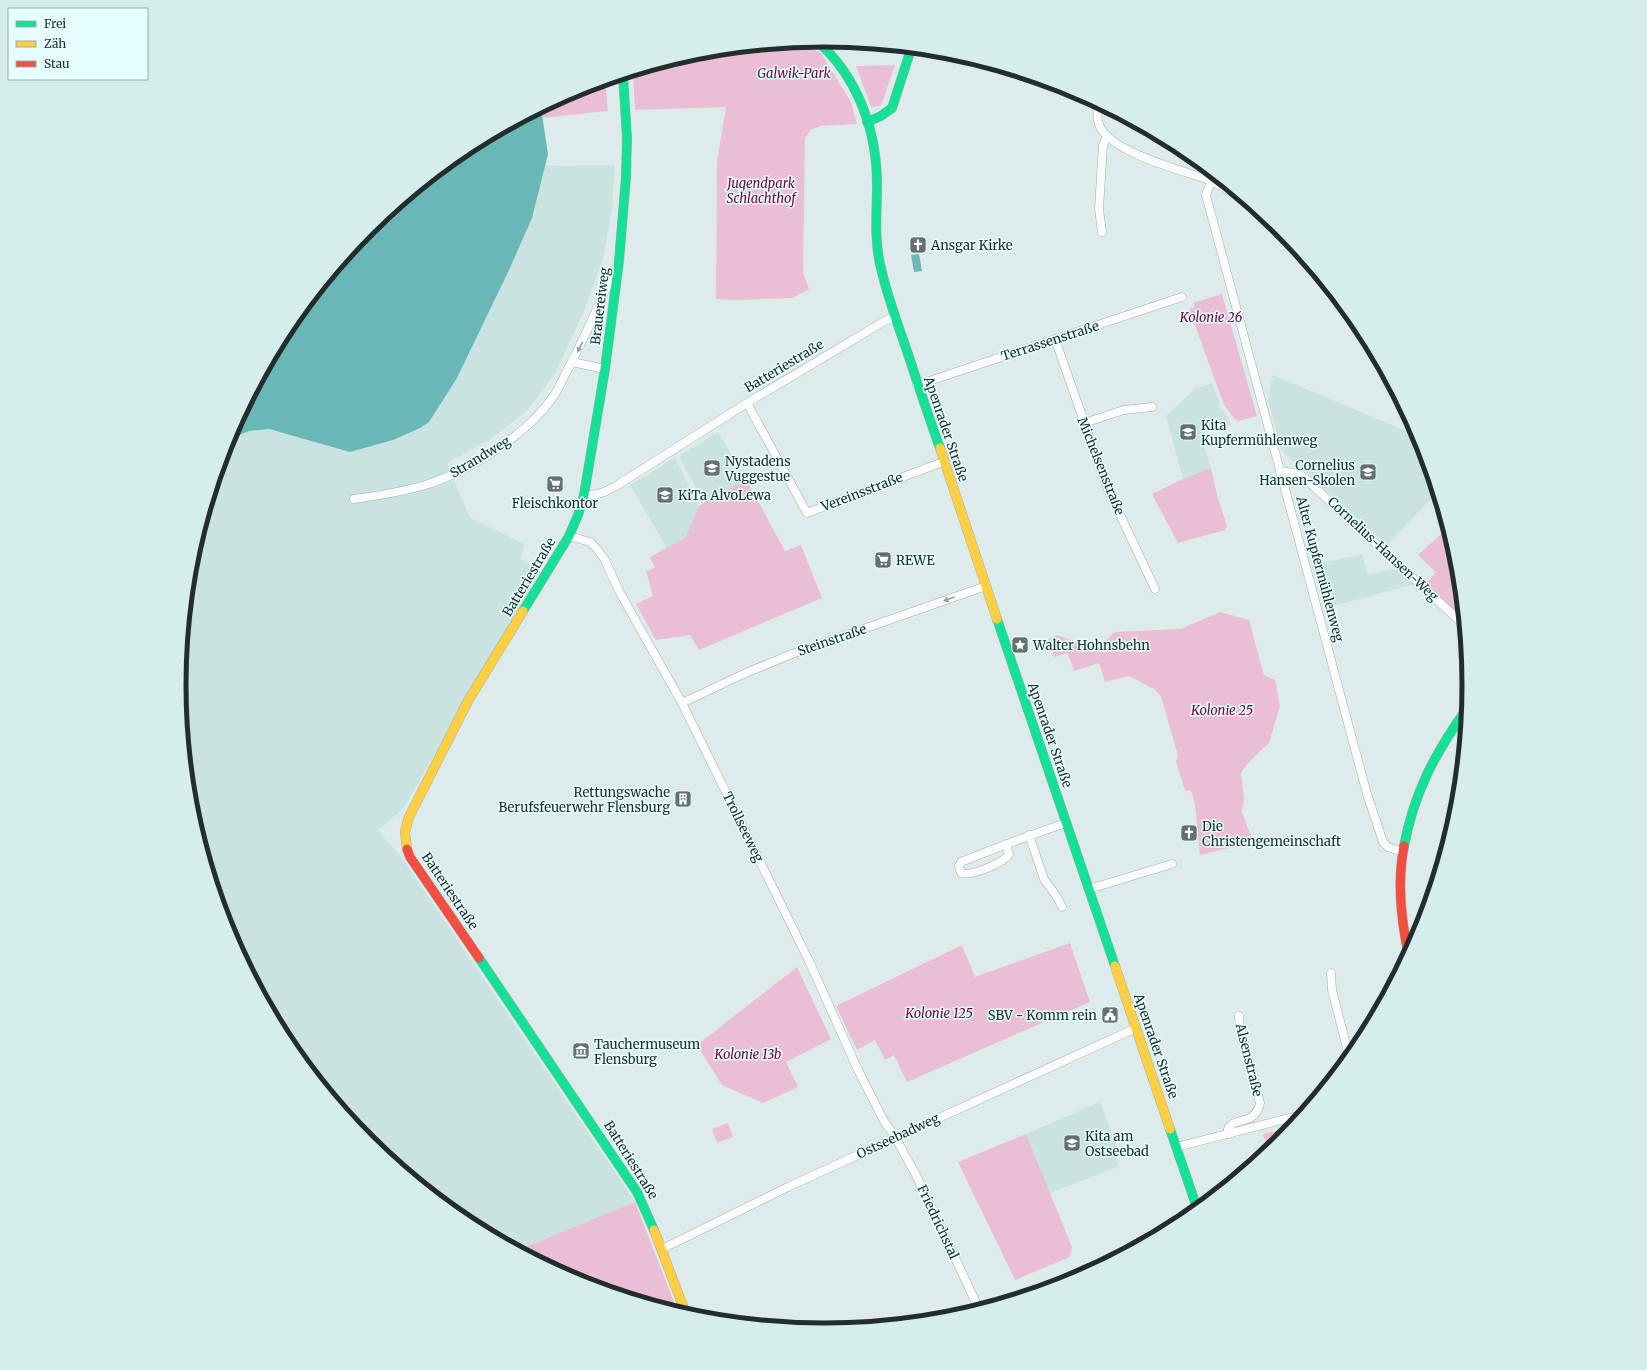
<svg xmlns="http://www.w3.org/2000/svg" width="1647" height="1370" font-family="Merriweather,serif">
<rect width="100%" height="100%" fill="#ddeceb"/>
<g fill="#c9e3e1">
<polygon points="545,164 553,166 615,165 612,209 603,259 583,313 556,372 528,410 492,438 447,463 470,518 525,544 520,558 540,572 403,809 378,830 402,858 635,1202 518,1250 465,1221 367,1141 287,1043 228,932 191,811 179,685 191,559 227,440 249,431 269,429 350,452 393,440 457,378 510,268 532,218"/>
<polygon points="1273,375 1418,436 1436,494 1387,545 1281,450 1268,399"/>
<polygon points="1212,383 1221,408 1232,425 1207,428 1202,441 1211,468 1183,479 1166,416 1195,389"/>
<polygon points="718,432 746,479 704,503 679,456"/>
<polygon points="675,458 699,506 685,538 667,548 630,485"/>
<polygon points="1362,554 1368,575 1398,568 1415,584 1325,608 1313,565"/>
<polygon points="1100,1102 1119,1152 1114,1154 1119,1166 1050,1193 1026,1134"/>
</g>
<g fill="#eabfd6">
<polygon points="801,42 821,53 851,102 857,124 821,126 811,130 805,138 803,273 809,289 792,298 735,300 716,299 717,161 726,107 635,110 633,72 698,52"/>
<polygon points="895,65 881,106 871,107 856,66"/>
<polygon points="605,81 608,111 543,118 542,108 577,89"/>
<polygon points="1222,294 1257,416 1238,421 1234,418 1224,405 1189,309 1195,307 1193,303"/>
<polygon points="1211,468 1217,495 1227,526 1225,530 1178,543 1152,494 1183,479"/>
<polygon points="746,479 785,551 801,545 822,598 699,650 690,635 656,640 636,604 653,596 646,571 655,568 650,557 685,538 699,506"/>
<polygon points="1447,529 1456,559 1462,617 1426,584 1436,572 1418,555"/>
<polygon points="1220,612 1249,620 1264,675 1275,680 1280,706 1269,743 1248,763 1241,773 1244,799 1242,812 1253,842 1200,855 1195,805 1191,790 1185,791 1176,761 1178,756 1161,696 1154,689 1129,676 1105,682 1099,663 1074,671 1068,653 1054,657 1048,640 1057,635 1095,649 1115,632 1181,629"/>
<polygon points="1070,943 1090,1002 907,1082 894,1055 885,1060 875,1040 857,1050 836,1006 962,945 975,977"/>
<polygon points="797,967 831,1039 786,1062 798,1087 763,1103 722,1085 697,1045"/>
<polygon points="728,1123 733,1137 717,1143 712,1129"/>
<polygon points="1291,1127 1279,1141 1268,1151 1263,1134"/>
<polygon points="1026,1134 1072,1247 1070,1257 1015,1280 958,1162"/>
<polygon points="635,1202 678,1312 576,1281 518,1250"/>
</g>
<g fill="#69b8b5">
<polygon points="541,108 548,154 532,218 510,268 457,378 429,422 420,428 393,440 350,452 269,429 249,431 227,440 287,326 368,229 465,149"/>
<polygon points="919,254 922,271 914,272 911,255"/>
</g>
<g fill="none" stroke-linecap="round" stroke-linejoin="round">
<g stroke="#a2aead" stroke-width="9">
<g id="street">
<path d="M 1098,104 C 1097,112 1096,123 1102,130 C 1118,154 1181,170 1209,180 C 1220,185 1231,192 1241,198"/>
<polyline points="1211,181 1206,195 1367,794 1383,842 1388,847 1403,852"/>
<polyline points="1102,232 1099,209 1103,145 1107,137"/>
<polyline points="1055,339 1107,487 1155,589"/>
<polyline points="572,362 605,369"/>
<polyline points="917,385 1182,297"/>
<polyline points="747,403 807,513 943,462"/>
<polyline points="1084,423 1124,410 1152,407"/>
<polyline points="1280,471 1300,474 1462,623"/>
<path d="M 584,495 C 597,496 605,492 616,486 L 747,403 L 883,322 L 894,317"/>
<path d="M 354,499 C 377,496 400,492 422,486 C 467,473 529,434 555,394 C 560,386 564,376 569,367 C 586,335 600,302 615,269"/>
<polyline points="569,536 590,542 598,550 605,560 619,591 682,703 809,961 858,1070 884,1121 895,1137 916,1175 979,1309"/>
<polyline points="682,703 748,672 792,654 986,586"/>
<polyline points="1029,835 1044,879 1057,897 1062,907"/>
<path d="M 1006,844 L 1009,854 C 1004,863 970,877 961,873 L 959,866 L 961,862 C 996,848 1030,835 1066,823"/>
<polyline points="1089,889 1172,864"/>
<polyline points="1331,973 1332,990 1349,1056"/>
<path d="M 1229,1134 L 1228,1129 C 1233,1116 1255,1127 1260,1103 L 1240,1028 L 1239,1016"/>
<polyline points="1176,1147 1301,1115"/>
<polyline points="662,1249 790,1186 1136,1028"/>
</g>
</g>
<g stroke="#a2aead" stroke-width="10">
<g id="fast">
<path d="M 817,41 C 858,77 877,131 877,185 C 877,212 874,237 880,264 C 886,292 896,320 906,348 C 917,381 928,415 940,448"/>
<polyline points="867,122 881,116 892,108 911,49"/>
<polyline points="523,611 569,536 578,515 584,495 605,369 619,261 626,177 627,138 623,75"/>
<polyline points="997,619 1115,966"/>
<path d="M 1404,846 C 1414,793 1435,753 1466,710"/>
<polyline points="479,958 637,1192 654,1230"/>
<polyline points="1170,1129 1197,1208"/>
</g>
</g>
<g stroke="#a2aead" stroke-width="10">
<g id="slow">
<polyline points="940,448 997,619"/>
<polyline points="407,849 405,832 409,817 468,701 523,611"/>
<polyline points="1115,966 1170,1129"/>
<polyline points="654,1230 686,1314"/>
</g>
</g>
<g stroke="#a2aead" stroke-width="10">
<g id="jam">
<path d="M 1404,846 C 1397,882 1401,917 1408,953"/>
<polyline points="407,849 410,857 479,958"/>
</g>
</g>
<use href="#street" stroke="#fafcfc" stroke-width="8"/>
<use href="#fast" stroke="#16e098" stroke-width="9"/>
<use href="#slow" stroke="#ffcf43" stroke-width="9"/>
<use href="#jam" stroke="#f24e42" stroke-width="9"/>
</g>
<defs><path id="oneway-solid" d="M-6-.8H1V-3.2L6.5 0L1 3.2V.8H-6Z"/></defs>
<g fill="#999f9f">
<use href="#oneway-solid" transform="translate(580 347) rotate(116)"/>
<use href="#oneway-solid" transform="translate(949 599) rotate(160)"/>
</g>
<defs>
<g id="church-square" transform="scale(0.9)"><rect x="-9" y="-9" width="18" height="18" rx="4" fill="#647070" stroke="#e4fffd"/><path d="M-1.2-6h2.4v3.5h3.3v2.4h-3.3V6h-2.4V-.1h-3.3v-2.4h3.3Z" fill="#fff"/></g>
<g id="school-square" transform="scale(0.9)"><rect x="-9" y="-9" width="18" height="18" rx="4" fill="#647070" stroke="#e4fffd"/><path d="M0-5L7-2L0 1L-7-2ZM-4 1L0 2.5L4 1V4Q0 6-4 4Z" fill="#fff"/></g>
<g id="supermarket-square" transform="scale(0.9)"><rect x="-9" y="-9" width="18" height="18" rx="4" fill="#647070" stroke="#e4fffd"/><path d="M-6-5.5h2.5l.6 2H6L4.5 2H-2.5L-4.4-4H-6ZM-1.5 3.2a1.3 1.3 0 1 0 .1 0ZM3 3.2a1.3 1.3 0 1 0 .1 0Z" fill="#fff"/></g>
<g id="sight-square" transform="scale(0.9)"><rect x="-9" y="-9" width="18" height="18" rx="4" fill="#647070" stroke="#e4fffd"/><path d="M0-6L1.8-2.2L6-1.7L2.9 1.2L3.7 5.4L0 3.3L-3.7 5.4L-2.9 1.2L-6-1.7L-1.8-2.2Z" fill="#fff"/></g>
<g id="building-square" transform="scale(0.9)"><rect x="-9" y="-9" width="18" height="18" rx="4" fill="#647070" stroke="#e4fffd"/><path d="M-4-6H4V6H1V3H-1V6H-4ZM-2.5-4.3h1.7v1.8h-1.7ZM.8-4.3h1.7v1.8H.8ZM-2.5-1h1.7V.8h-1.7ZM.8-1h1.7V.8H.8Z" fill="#fff"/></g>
<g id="civic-square" transform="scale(0.9)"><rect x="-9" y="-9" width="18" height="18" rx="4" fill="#647070" stroke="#e4fffd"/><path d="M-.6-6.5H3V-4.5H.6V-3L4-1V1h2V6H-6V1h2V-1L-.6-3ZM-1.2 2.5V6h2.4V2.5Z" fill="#fff"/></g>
<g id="museum-square" transform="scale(0.9)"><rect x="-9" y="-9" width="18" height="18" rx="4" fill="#647070" stroke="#e4fffd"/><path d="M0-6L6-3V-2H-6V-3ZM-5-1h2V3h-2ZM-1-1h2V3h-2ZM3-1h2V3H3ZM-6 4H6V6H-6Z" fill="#fff"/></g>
</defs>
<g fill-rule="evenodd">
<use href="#church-square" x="918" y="245"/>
<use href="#school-square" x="1188" y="432"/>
<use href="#school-square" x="712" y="468"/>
<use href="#school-square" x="1368" y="472"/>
<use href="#supermarket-square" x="555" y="484"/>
<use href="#school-square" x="665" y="495"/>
<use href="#supermarket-square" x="883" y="560"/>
<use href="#sight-square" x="1020" y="645"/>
<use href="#building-square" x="683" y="799"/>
<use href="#church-square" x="1189" y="833"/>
<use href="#civic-square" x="1110" y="1015"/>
<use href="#museum-square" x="581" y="1051"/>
<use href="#school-square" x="1072" y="1143"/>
</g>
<g text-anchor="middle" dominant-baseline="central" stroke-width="3" stroke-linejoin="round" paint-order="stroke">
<g font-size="13" font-style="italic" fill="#710046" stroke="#e4fffd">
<text x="794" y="73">Galwik-Park</text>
<text x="761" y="183">Jugendpark<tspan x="761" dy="15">Schlachthof</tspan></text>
<text x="1211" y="317">Kolonie 26</text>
<text x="1222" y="710">Kolonie 25</text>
<text x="939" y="1013">Kolonie 125</text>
<text x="748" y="1054">Kolonie 13b</text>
</g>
<g font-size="13" fill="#232d2d" stroke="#e4fffd" text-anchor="start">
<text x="931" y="245">Ansgar Kirke</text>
<text x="1201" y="425">Kita<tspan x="1201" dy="15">Kupfermühlenweg</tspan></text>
<text x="725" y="461">Nystadens<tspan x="725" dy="15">Vuggestue</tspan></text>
<text x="1355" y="465" text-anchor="end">Cornelius<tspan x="1355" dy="15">Hansen-Skolen</tspan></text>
<text x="678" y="495">KiTa AlvoLewa</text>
<text x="555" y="503" text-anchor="middle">Fleischkontor</text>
<text x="896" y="560">REWE</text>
<text x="1033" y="645">Walter Hohnsbehn</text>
<text x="670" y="792" text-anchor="end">Rettungswache<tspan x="670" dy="15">Berufsfeuerwehr Flensburg</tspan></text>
<text x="1202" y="826">Die<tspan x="1202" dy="15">Christengemeinschaft</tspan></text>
<text x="1097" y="1015" text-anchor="end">SBV - Komm rein</text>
<text x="594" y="1044">Tauchermuseum<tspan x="594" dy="15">Flensburg</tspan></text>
<text x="1085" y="1136">Kita am<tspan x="1085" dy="15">Ostseebad</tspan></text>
</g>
<g font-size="13" fill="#232d2d" stroke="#e4fffd">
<text transform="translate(600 306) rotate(-83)">Brauereiweg</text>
<text transform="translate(1050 341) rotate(-18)">Terrassenstraße</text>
<text transform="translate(784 366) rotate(-31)">Batteriestraße</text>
<text transform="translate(946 429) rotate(71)">Apenrader Straße</text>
<text transform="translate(480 457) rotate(-31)">Strandweg</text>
<text transform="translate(1101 466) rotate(68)">Michelsenstraße</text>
<text transform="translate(862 492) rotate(-21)">Vereinsstraße</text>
<text transform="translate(1383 549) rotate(43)">Cornelius-Hansen-Weg</text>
<text transform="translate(1320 569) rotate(75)">Alter Kupfermühlenweg</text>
<text transform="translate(529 577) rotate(-59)">Batteriestraße</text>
<text transform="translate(832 640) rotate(-19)">Steinstraße</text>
<text transform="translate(1050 735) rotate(71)">Apenrader Straße</text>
<text transform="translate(743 827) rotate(64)">Trollseeweg</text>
<text transform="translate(450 891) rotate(56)">Batteriestraße</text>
<text transform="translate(1156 1046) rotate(71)">Apenrader Straße</text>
<text transform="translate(1249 1060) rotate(76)">Alsenstraße</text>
<text transform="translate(898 1136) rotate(-25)">Ostseebadweg</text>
<text transform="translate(631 1160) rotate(58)">Batteriestraße</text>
<text transform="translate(938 1222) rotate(65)">Friedrichstal</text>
</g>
</g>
<path d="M0 0H1647V1370H0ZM186 685a638 638 0 1 1 1276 0a638 638 0 1 1-1276 0Z" fill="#d5eeec" fill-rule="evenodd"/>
<path fill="none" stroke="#232d2d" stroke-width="5" d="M186 685a638 638 0 1 1 1276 0a638 638 0 1 1-1276 0Z"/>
<rect x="8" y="8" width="140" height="72" fill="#e4fffd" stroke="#97abaa"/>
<rect x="16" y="21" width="20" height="6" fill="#16e098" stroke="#97abaa"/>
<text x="44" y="28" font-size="12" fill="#232d2d">Frei</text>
<rect x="16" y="41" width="20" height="6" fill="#ffcf43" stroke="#97abaa"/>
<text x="44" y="48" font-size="12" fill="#232d2d">Zäh</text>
<rect x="16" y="61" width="20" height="6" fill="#f24e42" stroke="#97abaa"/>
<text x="44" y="68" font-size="12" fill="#232d2d">Stau</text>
</svg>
